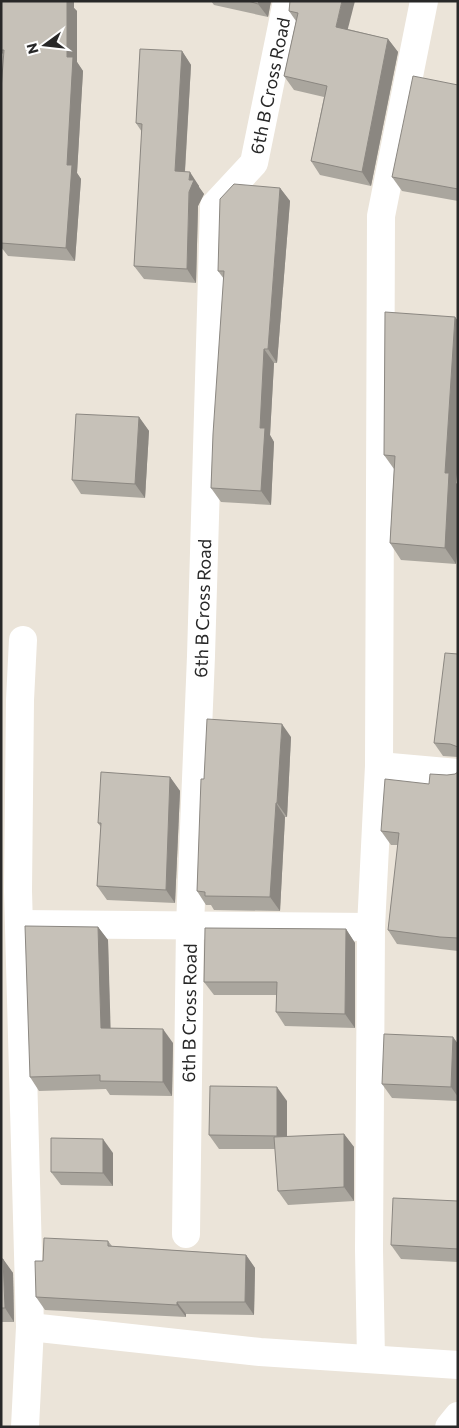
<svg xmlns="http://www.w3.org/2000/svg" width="459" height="1428" font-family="Commissioner,sans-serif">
<rect width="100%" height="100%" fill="#ebe4d9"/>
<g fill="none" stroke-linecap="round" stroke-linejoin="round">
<g stroke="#fff" stroke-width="28">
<polyline points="23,640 20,700 18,891 30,1327 25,1427"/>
<polyline points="379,766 458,773"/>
<polyline points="19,924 371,927"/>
<path id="s1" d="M 186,1234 L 190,926 L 201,656 L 214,206 L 254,163 L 287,1"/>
<polyline points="30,1327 260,1352 458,1365"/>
<polyline points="371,1359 369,1250 371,927 379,766 381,216 424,1"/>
<polyline points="449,1427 458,1416"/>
</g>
</g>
<g fill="#aaa69e">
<polygon points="1,1 74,1 74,8 77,11 77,62 83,71 77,173 81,179 75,261 8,256 1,247 1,90 4,55 1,52"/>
<polygon points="211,1 271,1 268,17 214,5"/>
<polygon points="290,1 348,29 388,39 398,52 371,186 320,175 311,161 324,97 294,90 284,76 296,21 289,11"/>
<polygon points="182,51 191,65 185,172 199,186 199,187 204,194 198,206 196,283 144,279 134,266 142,132 136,123"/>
<polygon points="458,85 458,201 402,191 392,177"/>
<polygon points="280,188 290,201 277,363 274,363 270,435 274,442 271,505 221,502 211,488 224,279 218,271"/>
<polygon points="455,317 458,321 458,462 456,483 458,485 458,537 456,564 401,560 390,543 394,469 384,455"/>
<polygon points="139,417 149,431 145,498 81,494 72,480"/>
<polygon points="458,654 458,757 443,756 434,743"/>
<polygon points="291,737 287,817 285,817 280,911 214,910 211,905 206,905 197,891 204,779"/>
<polygon points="458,772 458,951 397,944 388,930 398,845 391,845 381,831 429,784 447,775 455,774"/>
<polygon points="170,777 180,791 175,903 107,900 97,886 101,827 98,823"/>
<polygon points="98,927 108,940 110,1028 173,1043 172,1096 110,1095 106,1089 39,1091 30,1077"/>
<polygon points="346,929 355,943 355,1028 285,1026 276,1012 276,995 214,995 204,982"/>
<polygon points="453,1037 458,1044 458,1101 392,1098 382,1084"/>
<polygon points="287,1101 287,1137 344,1134 354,1147 354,1201 288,1205 278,1191 275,1149 219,1149 209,1135"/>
<polygon points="113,1153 113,1186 61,1185 51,1172"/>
<polygon points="458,1201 458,1262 401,1259 391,1245"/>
<polygon points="108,1241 112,1246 246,1255 255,1268 254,1315 186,1314 186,1317 45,1310 36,1297 43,1261"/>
<polygon points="1,1259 3,1259 13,1273 14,1322 1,1322"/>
</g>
<g fill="#8b8781">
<polygon points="67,1 74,1 74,8 77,11 77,62 83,71 77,173 81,179 75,261 66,248"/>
<polygon points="259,1 271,1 268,17 258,4"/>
<polygon points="342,1 355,1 345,40 336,27"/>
<polygon points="388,39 398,52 371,186 362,172"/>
<polygon points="182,51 191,65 184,185 175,171"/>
<polygon points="190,172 199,186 199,187 204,194 198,206 196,283 187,269"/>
<polygon points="280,188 290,201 277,363 268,349"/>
<polygon points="455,317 458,321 458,462 456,483 458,485 458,537 456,564 445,548 445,473"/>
<polygon points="264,349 274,363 270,435 274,442 271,505 261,491 260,428"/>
<polygon points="139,417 149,431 145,498 135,484"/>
<polygon points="282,724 291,737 287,817 277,803"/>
<polygon points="170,777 180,791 175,903 166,890"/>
<polygon points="276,803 285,817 280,911 270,897"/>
<polygon points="98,927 108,940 111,1041 101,1028"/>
<polygon points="346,929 355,943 355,1028 345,1014"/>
<polygon points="163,1029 173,1043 172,1096 163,1082"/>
<polygon points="453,1037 458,1044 458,1097 451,1087"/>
<polygon points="277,1087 287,1101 287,1150 277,1136"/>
<polygon points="344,1134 354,1147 354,1201 344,1187"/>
<polygon points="103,1139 113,1153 113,1186 103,1173"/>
<polygon points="246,1255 255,1268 254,1315 245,1302"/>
<polygon points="3,1259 13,1273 14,1322 5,1308"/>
<polygon points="177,1302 186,1314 186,1317 177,1305"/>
</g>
<g fill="#c6c1b8" stroke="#8b8781">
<polygon points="1,1 67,1 67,57 73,57 67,165 72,165 66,248 1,243 1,90 4,50 1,50"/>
<polygon points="248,1 259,1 258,4"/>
<polygon points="290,1 342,1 336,27 388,39 362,172 311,161 327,86 284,76 298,13 289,11"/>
<polygon points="140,49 182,51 175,171 190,172 189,180 194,180 189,192 187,269 134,266 142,124 136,123"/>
<polygon points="413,76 458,85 458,189 392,177"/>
<polygon points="234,184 280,188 268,349 264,349 260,428 265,428 261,491 211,488 213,434 224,271 218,271 220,199"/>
<polygon points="385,312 455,317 445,473 449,473 445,548 390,543 395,456 384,455"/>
<polygon points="76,414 139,417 135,484 72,480"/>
<polygon points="445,653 458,654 458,747 450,744 434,743"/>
<polygon points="207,719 282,724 277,803 276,803 270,897 205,896 205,892 197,891 201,779 204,779"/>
<polygon points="101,772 170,777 166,890 97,886 101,823 98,823"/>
<polygon points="458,772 458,938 440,937 388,930 399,833 381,831 385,779 429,784 430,774 447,775 455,774"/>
<polygon points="25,926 98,927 101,1028 163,1029 163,1082 100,1081 100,1075 30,1077"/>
<polygon points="205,928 346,929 345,1014 276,1012 277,982 204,982"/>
<polygon points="384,1034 453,1037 451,1087 382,1084"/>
<polygon points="210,1086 277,1087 277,1136 209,1135"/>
<polygon points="344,1134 344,1187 278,1191 274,1137"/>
<polygon points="51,1138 103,1139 103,1173 51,1172"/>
<polygon points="393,1198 458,1201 458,1249 391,1245"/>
<polygon points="44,1238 108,1241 108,1246 246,1255 245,1302 177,1302 177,1305 36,1297 35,1261 43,1261"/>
<polygon points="1,1259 3,1259 5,1308 1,1308"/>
</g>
<g text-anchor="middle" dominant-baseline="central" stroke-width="4" stroke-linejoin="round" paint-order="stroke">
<g font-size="18" fill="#282828" stroke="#fff">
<text stroke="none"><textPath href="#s1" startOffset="1166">6th B Cross Road</textPath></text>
<text stroke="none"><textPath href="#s1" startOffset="626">6th B Cross Road</textPath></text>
<text stroke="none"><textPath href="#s1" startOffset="221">6th B Cross Road</textPath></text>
</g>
</g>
<rect width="459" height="1428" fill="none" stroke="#282828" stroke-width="5"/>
<g transform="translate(45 45) rotate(255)" stroke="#ffffff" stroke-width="4" paint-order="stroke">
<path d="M0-4L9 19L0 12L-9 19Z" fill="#282828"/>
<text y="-8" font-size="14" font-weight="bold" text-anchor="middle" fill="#282828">N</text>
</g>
</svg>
